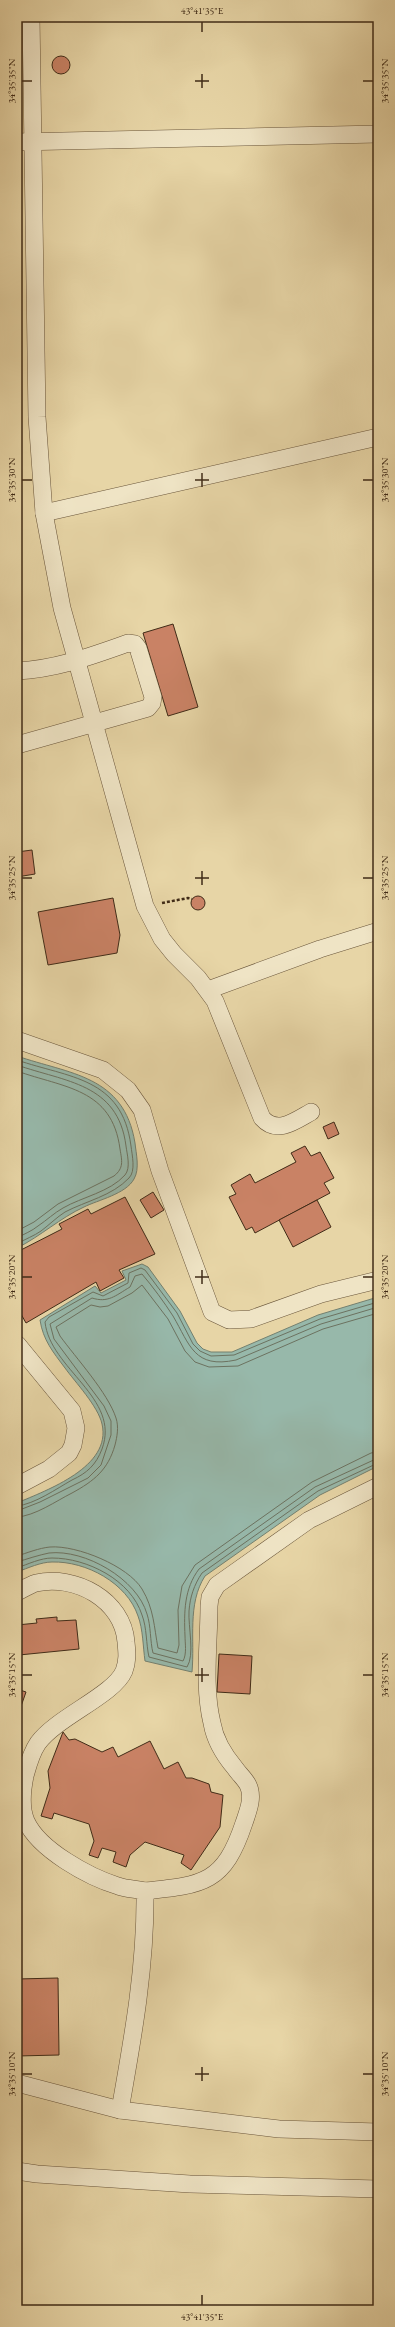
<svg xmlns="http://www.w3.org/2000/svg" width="395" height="2327" font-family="'EB Garamond',serif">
<rect width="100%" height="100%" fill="#e7d5a6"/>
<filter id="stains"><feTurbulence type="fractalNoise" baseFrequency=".005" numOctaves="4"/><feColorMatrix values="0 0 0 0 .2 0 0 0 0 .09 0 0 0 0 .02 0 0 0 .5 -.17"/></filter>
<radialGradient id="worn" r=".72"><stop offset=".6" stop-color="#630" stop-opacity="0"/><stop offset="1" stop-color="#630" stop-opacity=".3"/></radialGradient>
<g fill="#97b8aa" stroke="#74806f">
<path d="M 17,1056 C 69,1074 124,1075 135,1143 C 136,1153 140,1169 134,1179 C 126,1194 98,1200 84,1207 C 60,1218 41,1236 17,1248 Z"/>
<path d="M 142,1264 L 148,1267 L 180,1311 L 197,1343 L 203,1349 L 211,1352 L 232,1352 L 318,1315 L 378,1297 L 378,1466 L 320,1495 L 205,1576 C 187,1604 195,1640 192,1672 L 145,1661 C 143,1647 143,1629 138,1616 C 127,1583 86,1561 52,1562 C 41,1562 28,1568 17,1572 L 17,1503 C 47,1490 112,1467 102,1424 C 98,1406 75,1382 65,1368 C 53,1352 43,1340 40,1320 L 95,1286 L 101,1293 L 126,1280 L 122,1271 Z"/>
</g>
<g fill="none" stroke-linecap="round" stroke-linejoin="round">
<g stroke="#6c7260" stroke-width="1">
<path d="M 17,1060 C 69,1078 122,1077 131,1146 C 132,1155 136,1171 129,1178 C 112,1196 86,1201 65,1212 C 57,1217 49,1225 41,1231 C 34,1236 25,1239 17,1244"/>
<path d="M 17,1065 C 65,1082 118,1083 126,1146 C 127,1154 131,1168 125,1175 C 110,1192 82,1197 63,1208 C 54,1213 47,1220 38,1226 C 32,1231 24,1234 17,1238"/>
<path d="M 17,1071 C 64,1088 112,1088 120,1149 C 122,1161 124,1168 114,1176 L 58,1204 L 34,1222 L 17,1231"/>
<path d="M 17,1506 C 35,1504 56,1489 72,1480 C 87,1473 96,1465 102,1449 C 121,1398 50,1369 45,1322 L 49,1317 L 93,1292 L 103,1296 L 128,1283 L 129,1273 L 141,1268 L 145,1270 L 177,1313 L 193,1344 L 200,1351 L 211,1356 L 234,1355 L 320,1319 L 378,1302"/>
<path d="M 17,1511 L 40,1502 L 88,1478 L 101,1465 L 111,1435 L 111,1421 L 104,1406 L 54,1339 L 50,1324 L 92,1298 C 108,1303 115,1296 130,1287 L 135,1276 L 142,1274 C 153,1287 164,1302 173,1316 C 190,1345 194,1369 236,1360 L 321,1324 L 378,1307"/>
<path d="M 17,1517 C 35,1516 56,1501 72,1493 C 94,1481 108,1470 115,1445 C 117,1437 119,1427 116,1418 C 108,1393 76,1358 60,1336 L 56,1327 L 91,1305 L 100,1307 L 108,1306 L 132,1293 L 142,1285 L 168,1319 L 185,1351 L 195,1362 L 209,1367 L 238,1366 L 323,1329 L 378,1313"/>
<path d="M 17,1556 C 27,1553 39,1548 50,1547 C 77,1545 128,1566 142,1589 C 154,1609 154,1627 158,1648 L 177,1653 L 179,1645 L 178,1610 L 182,1586 L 195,1565 L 312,1482 L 371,1453 L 378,1452"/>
<path d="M 17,1562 C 27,1559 39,1555 49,1553 C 85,1549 137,1579 147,1614 C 151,1626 150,1641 153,1653 L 183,1661 C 187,1654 185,1643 185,1636 C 184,1612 184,1589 199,1569 L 315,1487 L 378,1458"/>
<path d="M 17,1568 C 28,1564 41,1558 52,1558 C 87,1558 131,1580 142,1615 C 147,1628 146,1644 149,1657 L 187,1667 C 195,1655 188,1626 189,1611 C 190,1597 194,1585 202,1573 L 318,1491 L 378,1463"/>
</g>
</g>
<g fill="#c98265" stroke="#402b17">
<circle cx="61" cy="65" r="9"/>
<polygon points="173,624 198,707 168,716 143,633"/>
<polygon points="32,850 35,874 17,877 17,852"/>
<circle cx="198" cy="903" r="7"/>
<polygon points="113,898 120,935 117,953 48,965 38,912"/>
<polygon points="334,1122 339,1134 328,1139 323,1127"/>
<polygon points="305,1146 311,1156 320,1152 334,1178 324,1183 330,1193 255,1233 252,1227 246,1230 229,1197 236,1194 231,1185 250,1174 255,1183 296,1162 291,1153"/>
<polygon points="153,1192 164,1210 151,1218 140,1200"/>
<polygon points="125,1197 155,1254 119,1270 124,1278 100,1291 96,1282 26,1323 17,1307 17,1252 62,1229 59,1224 88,1209 91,1214"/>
<polygon points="317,1200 331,1227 293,1247 279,1220"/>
<polygon points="57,1617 57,1621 76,1620 79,1649 19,1655 17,1625 37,1623 36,1619"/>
<polygon points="219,1654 252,1656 250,1694 217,1692"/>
<polygon points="17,1689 26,1692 19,1712 17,1711"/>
<polygon points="63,1732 69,1740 75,1739 102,1752 113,1747 118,1757 150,1741 164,1769 178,1762 186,1778 192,1778 209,1784 211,1792 223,1795 220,1827 191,1870 181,1863 184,1855 145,1842 130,1855 126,1867 113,1862 116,1852 102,1848 98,1858 89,1855 94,1841 89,1824 54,1813 52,1819 41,1816 50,1788 48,1771"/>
<polygon points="58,1978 59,2055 17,2056 17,1979"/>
</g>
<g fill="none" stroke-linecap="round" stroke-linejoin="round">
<g stroke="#6a563b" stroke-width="18">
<g id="minor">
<path d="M 31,17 L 37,417 L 44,513 L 62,608 L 145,906 L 162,939 L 174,954 L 198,978 L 215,1001 L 262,1118 C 277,1135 295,1121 311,1112"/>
<polyline points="17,142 378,134"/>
<polyline points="44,513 378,437"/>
<path d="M 17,671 C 57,669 91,656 128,643 L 135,644 L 138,648 L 153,697 L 152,703 L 148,708 L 17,745"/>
<polyline points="208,990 320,949 378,931"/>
<polyline points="17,1040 103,1070 128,1090 142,1110 160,1171 212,1312 229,1320 251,1319 321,1294 378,1280"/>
<polyline points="17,1344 72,1411 76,1428 73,1445 69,1453 49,1469 17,1486"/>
<path d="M 17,1592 C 23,1589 30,1585 36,1583 C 75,1574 123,1600 126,1642 C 127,1652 128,1661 124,1671 C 114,1695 57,1717 38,1743 C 31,1753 28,1765 25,1776 C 22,1791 20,1807 26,1821 C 39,1850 89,1877 118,1886 C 126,1889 136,1889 145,1891 C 146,1965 133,2037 120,2110"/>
<path d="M 145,1891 C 204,1885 224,1883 244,1823 C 248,1811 254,1797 248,1785 C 245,1779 239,1774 235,1768 C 224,1755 215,1741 212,1723 C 203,1686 209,1644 209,1606 L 210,1597 L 217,1585 L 309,1520 L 378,1486"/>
<polyline points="17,2083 120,2110 279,2129 378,2132"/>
<polyline points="17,2171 37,2174 190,2184 378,2189"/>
</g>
</g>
<polyline stroke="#402b17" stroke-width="2.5" stroke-dasharray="3 2" stroke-linecap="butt" points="162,903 188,898 192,899"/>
<use href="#minor" stroke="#efe4c5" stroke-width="17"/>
</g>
<path fill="none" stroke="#402b17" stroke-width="1.5" d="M 202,22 L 202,32M 202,74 L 202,88M 22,81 L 32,81M 195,81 L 209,81M 363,81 L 373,81M 202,473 L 202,487M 22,480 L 32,480M 195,480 L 209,480M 363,480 L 373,480M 202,871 L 202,885M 22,878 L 32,878M 195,878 L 209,878M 363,878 L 373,878M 202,1270 L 202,1284M 22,1277 L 32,1277M 195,1277 L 209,1277M 363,1277 L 373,1277M 202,1668 L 202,1682M 22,1675 L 32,1675M 195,1675 L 209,1675M 363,1675 L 373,1675M 202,2067 L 202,2081M 22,2074 L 32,2074M 195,2074 L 209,2074M 363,2074 L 373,2074M 202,2295 L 202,2305"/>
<rect width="395" height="2327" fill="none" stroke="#e7d5a6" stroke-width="44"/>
<rect x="22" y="22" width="351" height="2283" fill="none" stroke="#402b17" stroke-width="1.5"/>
<g font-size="10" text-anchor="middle" fill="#402b17">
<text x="202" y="14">43°41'35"E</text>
<text transform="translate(11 81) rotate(-90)" y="4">34°35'35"N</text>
<text transform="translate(384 81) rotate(-90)" y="4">34°35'35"N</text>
<text transform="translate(11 480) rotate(-90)" y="4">34°35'30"N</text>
<text transform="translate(384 480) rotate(-90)" y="4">34°35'30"N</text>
<text transform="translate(11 878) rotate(-90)" y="4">34°35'25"N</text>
<text transform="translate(384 878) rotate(-90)" y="4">34°35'25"N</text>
<text transform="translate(11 1277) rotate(-90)" y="4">34°35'20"N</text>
<text transform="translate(384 1277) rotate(-90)" y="4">34°35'20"N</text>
<text transform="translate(11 1675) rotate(-90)" y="4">34°35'15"N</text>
<text transform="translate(384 1675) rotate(-90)" y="4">34°35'15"N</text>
<text transform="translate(11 2074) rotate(-90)" y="4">34°35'10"N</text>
<text transform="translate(384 2074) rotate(-90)" y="4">34°35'10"N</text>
<text x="202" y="2320">43°41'35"E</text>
</g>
<rect width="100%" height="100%" filter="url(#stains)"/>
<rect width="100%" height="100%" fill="url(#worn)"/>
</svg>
